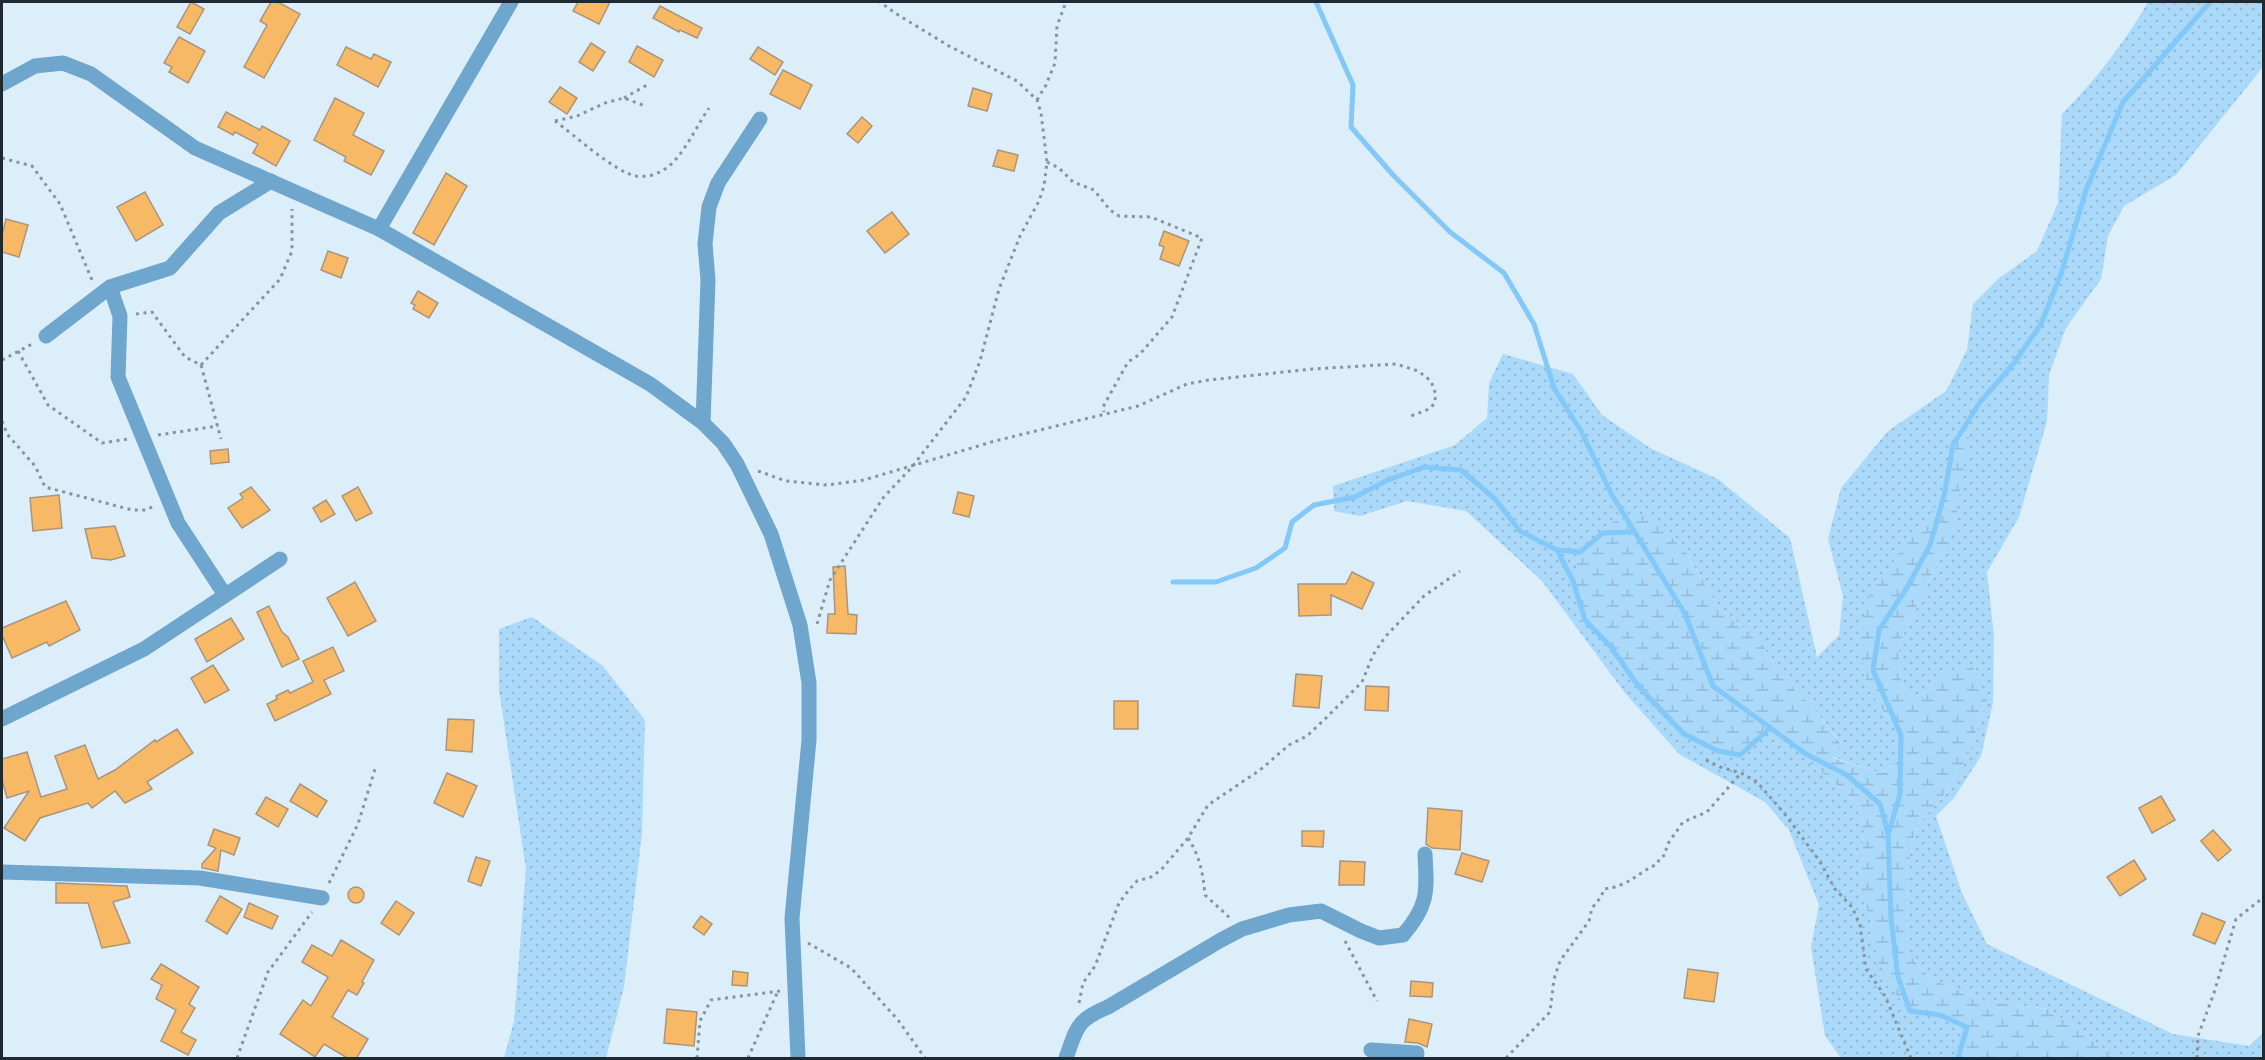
<svg xmlns="http://www.w3.org/2000/svg" width="2265" height="1060" font-family="Inter,sans-serif">
<defs>
<pattern id="grass-dots" width="8" height="8" patternUnits="userSpaceOnUse" patternTransform="scale(1.5)"><rect width="8" height="8" fill="#abd9fa"/><path d="M2 2h.1M6 6h.1" fill="none" stroke="#93bad7" stroke-width="1.8" stroke-linecap="round"/></pattern>
<pattern id="wetland-marsh" width="20" height="14" patternUnits="userSpaceOnUse" patternTransform="scale(1.5)"><rect width="20" height="14" fill="#abd9fa"/><path d="M1 5h8M5 5V1M11 12h8M15 12V8" fill="none" stroke="#93bad7"/></pattern>
</defs>
<rect width="100%" height="100%" fill="#ddeefb"/>
<g fill="url(#grass-dots)">
<path d="M 2148,2 L 2263,2 L 2263,67 L 2176,175 L 2124,206 L 2108,236 L 2101,279 L 2066,328 L 2049,375 L 2047,421 L 2019,517 L 1987,572 L 1994,636 L 1993,703 L 1981,756 L 1954,798 L 1936,816 L 1962,893 L 1987,944 L 2173,1034 L 2249,1046 L 2263,1033 L 2263,1058 L 2116,1058 L 2072,1025 L 2047,1009 L 1984,1000 L 1931,979 L 1907,952 L 1908,864 L 1916,827 L 1948,790 L 1968,756 L 1987,700 L 1940,674 L 1920,704 L 1902,685 L 1898,646 L 1954,527 L 1969,431 L 1953,445 L 1944,496 L 1920,528 L 1878,704 L 1901,735 L 1901,759 L 1880,773 L 1833,757 L 1841,743 L 1813,708 L 1778,673 L 1763,645 L 1716,603 L 1686,553 L 1613,522 L 1603,533 L 1585,620 L 1611,647 L 1639,687 L 1770,728 L 1806,754 L 1811,766 L 1828,777 L 1859,805 L 1864,832 L 1860,895 L 1870,915 L 1877,958 L 1909,1011 L 1940,1015 L 1967,1027 L 1958,1058 L 1841,1058 L 1825,1036 L 1811,947 L 1819,905 L 1789,830 L 1765,802 L 1679,754 L 1625,693 L 1542,581 L 1466,511 L 1407,501 L 1360,516 L 1334,511 L 1333,486 L 1455,445 L 1487,418 L 1489,383 L 1503,354 L 1573,374 L 1602,415 L 1650,448 L 1718,479 L 1790,538 L 1817,657 L 1839,635 L 1843,596 L 1828,539 L 1841,488 L 1888,431 L 1946,391 L 1967,350 L 1973,304 L 1998,279 L 2037,251 L 2058,203 L 2062,114 C 2096,79 2123,45 2148,2 Z"/>
<polygon points="532,617 603,666 645,720 642,833 624,987 606,1058 504,1058 514,1021 526,869 499,690 499,629"/>
</g>
<polygon fill="url(#wetland-marsh)" points="1970,430 1954,527 1898,646 1902,685 1920,703 1940,674 1971,664 1987,700 1968,756 1948,790 1916,827 1908,864 1907,952 1931,979 1984,1000 2047,1009 2072,1025 2116,1058 1958,1058 1966,1027 1940,1015 1910,1011 1892,990 1877,958 1870,916 1860,895 1864,832 1859,805 1828,777 1811,766 1806,754 1770,728 1740,755 1718,751 1684,734 1639,687 1611,647 1585,620 1573,581 1580,552 1613,522 1640,515 1656,520 1686,553 1716,603 1763,645 1778,673 1813,708 1841,744 1833,758 1881,773 1901,759 1901,735 1878,704 1864,676 1859,632 1872,589 1944,496 1953,445"/>
<g fill="none" stroke-linecap="round" stroke-linejoin="round">
<g stroke="#82c8f8" stroke-width="5">
<polyline points="1316,2 1353,85 1351,127 1393,175 1450,232 1504,273 1534,324 1554,388 1581,431 1612,495 1685,614 1713,686 1806,754 1847,775 1880,804 1888,833 1891,918 1898,977 1910,1011 1940,1015 1967,1027 1958,1058"/>
<polyline points="1557,550 1573,581 1585,620 1611,647 1639,687 1684,734 1718,751 1740,755 1770,728"/>
<polyline points="1173,582 1216,582 1256,568 1285,548 1292,522 1314,505 1355,497 1388,480 1424,467 1461,470 1495,499 1520,531 1557,550 1580,552 1603,533 1634,532"/>
<polyline points="1889,832 1900,794 1901,735 1873,670 1879,630 1908,586 1930,545 1944,496 1953,445 1980,402 2014,363 2041,324 2061,274 2086,190 2123,102 2210,2"/>
</g>
</g>
<g fill="#f7b966" stroke="#aa957c" stroke-width="1.5">
<polygon points="191,2 204,9 190,34 177,27"/>
<polygon points="271,2 278,2 300,14 264,78 244,67 267,25 260,21"/>
<polygon points="578,2 610,2 599,24 573,11"/>
<polygon points="660,6 702,28 697,38 680,30 679,32 653,18"/>
<polygon points="179,37 205,51 188,83 169,72 172,67 164,63"/>
<polygon points="591,43 605,52 593,71 579,62"/>
<polygon points="637,46 663,60 654,77 629,62"/>
<polygon points="346,47 371,59 374,54 391,62 378,87 337,65"/>
<polygon points="758,47 783,62 775,75 750,59"/>
<polygon points="783,70 812,85 800,109 770,94"/>
<polygon points="560,87 577,98 567,114 549,102"/>
<polygon points="973,88 992,94 987,111 968,106"/>
<polygon points="335,98 364,113 353,135 384,151 371,175 344,161 346,157 314,140"/>
<polygon points="226,112 260,130 262,126 290,141 276,166 253,153 258,144 235,132 233,135 218,127"/>
<polygon points="862,117 872,126 858,143 847,134"/>
<polygon points="998,150 1018,155 1014,171 993,166"/>
<polygon points="446,173 467,186 434,245 413,233"/>
<polygon points="145,192 163,225 136,241 117,207"/>
<polygon points="892,212 909,234 885,253 867,231"/>
<polygon points="6,219 28,225 19,257 2,252 2,235"/>
<polygon points="1164,231 1189,241 1179,266 1160,259 1164,247 1159,245"/>
<polygon points="328,251 348,258 341,278 321,270"/>
<polygon points="418,291 438,303 429,318 413,309 415,305 411,303"/>
<polygon points="228,449 229,462 211,464 210,451"/>
<polygon points="251,487 270,510 242,528 228,508 243,498 240,494"/>
<polygon points="358,487 372,513 356,521 342,496"/>
<polygon points="958,492 974,496 969,517 953,513"/>
<polygon points="59,495 62,528 33,531 30,498"/>
<polygon points="326,500 335,514 321,522 313,508"/>
<polygon points="115,526 125,556 111,560 92,558 85,529"/>
<polygon points="845,566 848,614 857,615 856,634 827,633 828,614 835,614 833,567"/>
<polygon points="1352,572 1374,583 1362,609 1331,595 1331,615 1299,616 1298,584 1346,584"/>
<polygon points="355,582 376,621 348,636 327,598"/>
<polygon points="66,601 80,630 49,646 47,642 12,658 2,635 2,628"/>
<polygon points="269,606 282,632 288,637 299,659 282,667 257,612"/>
<polygon points="231,618 244,639 207,662 195,639"/>
<polygon points="333,647 344,671 324,680 331,694 275,721 267,704 277,699 276,696 288,690 290,693 313,682 303,661"/>
<polygon points="213,665 229,690 205,703 191,678"/>
<polygon points="1296,674 1322,676 1319,708 1293,706"/>
<polygon points="1366,686 1389,687 1388,711 1365,710"/>
<rect x="1114" y="701" width="24" height="28"/>
<polygon points="448,719 474,720 472,752 446,750"/>
<polygon points="177,729 193,753 147,782 152,789 125,803 115,791 92,808 88,803 40,818 25,841 4,828 29,791 7,798 2,780 2,759 27,752 41,797 67,789 55,756 85,745 98,779 115,770 155,740 156,742"/>
<polygon points="447,773 477,786 463,817 434,803"/>
<polygon points="300,784 327,801 317,817 290,801"/>
<polygon points="2161,796 2175,820 2152,833 2139,808"/>
<polygon points="266,797 288,809 278,827 256,814"/>
<polygon points="1428,808 1462,811 1460,850 1432,848 1426,844"/>
<polygon points="214,829 240,838 234,855 221,850 218,871 202,868 202,864 216,848 208,845"/>
<polygon points="2213,830 2231,850 2218,861 2201,841"/>
<polygon points="1302,831 1324,831 1323,847 1302,846"/>
<polygon points="1462,853 1489,861 1482,882 1455,874"/>
<polygon points="476,857 490,861 481,886 468,881"/>
<polygon points="2134,860 2146,879 2120,896 2107,877"/>
<polygon points="1340,861 1365,862 1364,885 1339,885"/>
<polygon points="56,883 127,886 130,897 113,902 130,943 102,948 88,903 56,903"/>
<circle cx="356" cy="895" r="8"/>
<polygon points="220,896 242,909 227,934 206,921"/>
<polygon points="396,901 414,913 399,935 381,923"/>
<polygon points="249,903 278,916 272,929 244,917"/>
<polygon points="2202,913 2225,922 2215,944 2193,935"/>
<polygon points="701,916 712,924 704,935 693,927"/>
<polygon points="341,940 374,960 362,982 364,983 357,995 348,990 332,1017 368,1039 356,1059 349,1059 324,1044 315,1057 280,1034 303,1000 311,1006 328,977 302,962 312,945 332,956"/>
<polygon points="161,964 199,987 189,1004 195,1008 181,1032 196,1040 188,1055 161,1041 176,1010 156,999 162,985 151,979"/>
<polygon points="1688,969 1718,973 1714,1002 1684,998"/>
<polygon points="733,971 748,973 747,986 732,985"/>
<polygon points="1411,981 1433,983 1432,997 1410,996"/>
<polygon points="667,1009 697,1012 694,1046 664,1043"/>
<polygon points="1409,1019 1432,1024 1427,1047 1418,1043 1405,1042"/>
</g>
<g fill="none" stroke-linecap="round" stroke-linejoin="round">
<g stroke="#86949f" stroke-width="3" stroke-dasharray="3 4.5" stroke-linecap="butt">
<polyline points="624,98 647,85"/>
<polyline points="1037,100 1046,85 1055,63 1057,26 1066,2"/>
<path d="M 555,121 C 573,134 616,173 636,176 C 652,178 666,171 676,159 C 689,144 698,124 709,108"/>
<polyline points="555,121 577,116 605,103 624,98 645,106"/>
<polyline points="2,158 32,166 60,204 92,280"/>
<polyline points="1047,162 1059,168 1073,182 1094,190 1110,210 1119,216 1151,217 1202,238 1172,317 1140,354 1128,362 1103,407 1104,412"/>
<polyline points="136,314 152,312 185,357 201,365 221,439"/>
<polyline points="18,351 48,405 102,443 128,439"/>
<polyline points="2,360 32,344"/>
<polyline points="201,365 280,279 292,251 292,209"/>
<polyline points="2,421 7,434 35,466 45,487 132,510 146,510 154,506"/>
<polyline points="158,435 218,426"/>
<polyline points="758,471 786,481 827,485 864,480 995,441 1138,406 1187,384 1209,380 1312,369 1396,364 1418,371 1431,381 1436,395 1434,404 1429,409 1411,416"/>
<polyline points="817,624 830,580 883,498 912,467 966,397 980,361 999,289 1020,236 1039,201 1044,186 1047,162 1041,113 1037,100 1017,81 949,46 895,13 880,2"/>
<polyline points="1706,760 1720,767 1741,773 1757,782 1784,813 1819,860 1835,889 1852,907 1860,925 1866,969 1885,996 1911,1058"/>
<path d="M 1188,838 C 1200,857 1203,873 1205,895 L 1230,918"/>
<polyline points="329,883 358,824 376,766"/>
<polyline points="1345,941 1377,1001"/>
<polyline points="808,943 851,968 898,1020 925,1058"/>
<polyline points="1079,1003 1083,983 1095,966 1119,903 1128,891 1137,881 1151,877 1161,870 1188,838 1208,805 1260,770 1289,745 1307,736 1325,719 1362,682 1373,655 1385,637 1424,596 1460,571"/>
<polyline points="237,1058 268,972 312,912"/>
<polyline points="697,1058 700,1021 711,1000 780,991"/>
<polyline points="748,1058 778,991"/>
<path d="M 1506,1058 L 1550,1012 L 1554,979 L 1560,961 L 1589,921 L 1592,908 L 1601,897 L 1604,889 C 1629,886 1636,874 1657,864 L 1660,858 L 1665,855 L 1667,845 L 1683,822 L 1707,812 L 1741,773"/>
<polyline points="2197,1058 2198,1036 2214,993 2236,919 2264,897"/>
</g>
<g stroke="#6ea6cd" stroke-width="15">
<polyline points="379,229 511,2"/>
<polyline points="110,287 120,316 118,377 178,523 225,595"/>
<polyline points="46,336 110,287 170,268 219,213 271,181"/>
<polyline points="703,423 708,280 705,244 709,207 718,183 760,119"/>
<polyline points="2,719 144,649 280,559"/>
<polyline points="2,872 200,878 322,898"/>
<polyline points="1371,1050 1417,1053 1416,1058"/>
<path d="M 1066,1058 C 1077,1028 1076,1020 1108,1007 L 1221,940 L 1242,929 L 1289,915 L 1321,911 L 1361,931 L 1379,938 L 1403,935 C 1429,905 1427,891 1425,854"/>
</g>
<polyline stroke="#6ea6cd" stroke-width="15" points="2,84 35,66 63,63 91,74 195,148 379,229 650,384 703,423 723,443 737,464 771,534 800,625 809,683 809,740 792,918 798,1058"/>
</g>
<rect width="2265" height="1060" fill="none" stroke="#1e2931" stroke-width="6"/>
</svg>
